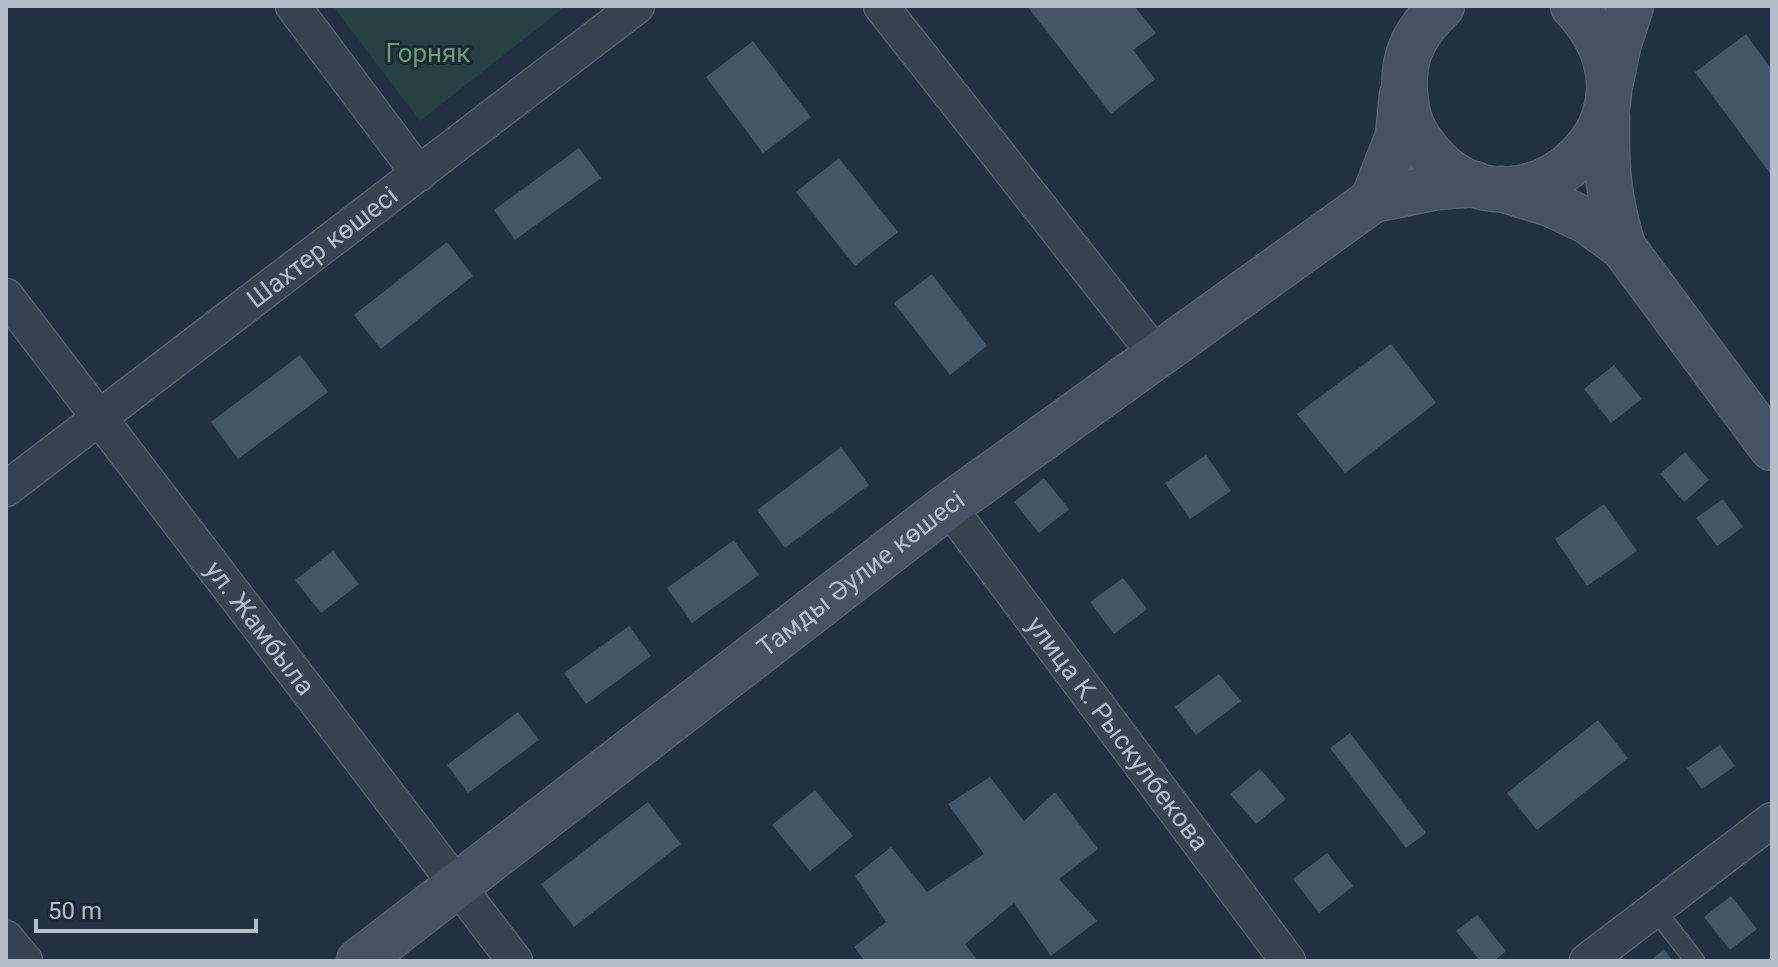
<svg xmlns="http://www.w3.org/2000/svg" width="1778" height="967" font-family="Roboto,sans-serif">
<rect width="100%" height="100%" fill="#223141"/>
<polygon fill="#244042" points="333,6 566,6 420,121"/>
<g fill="#455568">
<polygon points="1027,6 1134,6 1156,33 1133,50 1155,79 1111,114"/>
<polygon points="1746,34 1772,70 1772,176 1695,72"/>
<polygon points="753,41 811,117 763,153 706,77"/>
<polygon points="579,148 601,178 515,240 494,210"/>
<polygon points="839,158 898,232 855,266 796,192"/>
<polygon points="447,242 473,276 381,349 354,315"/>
<polygon points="932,274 987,346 950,375 894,303"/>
<polygon points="1391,344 1436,403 1345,473 1297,414"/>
<polygon points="300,355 328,392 238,459 211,422"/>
<polygon points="1614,365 1642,399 1611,423 1584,389"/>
<polygon points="841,447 869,485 785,548 757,510"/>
<polygon points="1685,452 1709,480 1684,502 1660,474"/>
<polygon points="1206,455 1231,491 1190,519 1165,483"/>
<polygon points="1044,478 1069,509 1039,533 1014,502"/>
<polygon points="1723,499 1743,527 1717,546 1696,518"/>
<polygon points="1604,504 1637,551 1587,586 1555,539"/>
<polygon points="734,540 759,575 692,623 667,588"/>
<polygon points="333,551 359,584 321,613 295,580"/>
<polygon points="1123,578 1147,609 1114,634 1090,602"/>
<polygon points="629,626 651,656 586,704 564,673"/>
<polygon points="1219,674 1241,701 1196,735 1175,707"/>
<polygon points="518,712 539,740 468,793 447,765"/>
<polygon points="1598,720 1628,758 1537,830 1507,793"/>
<polygon points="1350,733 1426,833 1406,848 1330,748"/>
<polygon points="1720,745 1735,766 1702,789 1687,768"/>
<polygon points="1260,769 1286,799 1256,824 1230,794"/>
<polygon points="990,777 1024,821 1055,792 1098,849 1059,879 1097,921 1051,956 1014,903 965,944 978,961 865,961 854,947 886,922 855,876 891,847 927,892 984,854 948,804"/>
<polygon points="815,790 853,836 810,871 772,825"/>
<polygon points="648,802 681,844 574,927 541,884"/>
<polygon points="1327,853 1353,886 1319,913 1293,879"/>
<polygon points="1731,896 1757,929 1730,950 1704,917"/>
<polygon points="1477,915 1506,951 1494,961 1480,961 1456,931"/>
<polygon points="1664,949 1673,961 1650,961"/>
</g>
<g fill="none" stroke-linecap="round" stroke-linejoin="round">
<g stroke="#54616e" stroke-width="21">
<polyline id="lane" points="1655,909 1695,961"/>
</g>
<g stroke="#54616e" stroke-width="37">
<g id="street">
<polyline points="293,6 419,174"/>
<polyline points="881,6 1157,356"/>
<path id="s1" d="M 6,296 L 515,961"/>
<path id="s2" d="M 6,489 L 637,6"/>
<path id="s3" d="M 948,506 L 1288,961"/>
<polyline points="6,938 25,961"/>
<polyline points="1587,961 1772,820"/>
</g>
</g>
<g stroke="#54616e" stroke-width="47">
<g id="secondary">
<path d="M 1442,6 C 1411,35 1400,62 1406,103 C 1408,127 1421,145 1437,161 C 1524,248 1680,118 1573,6"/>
<polyline points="1611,81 1618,46 1631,6"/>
<path d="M 1607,116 C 1606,169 1608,196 1623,247"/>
<polyline points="1502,189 1551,204 1587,221 1623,247 1772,448"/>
<polyline points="1373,200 1398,136 1402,95"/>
<path id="s4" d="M 359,961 L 948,506 L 1373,200 L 1437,187 L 1475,184"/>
</g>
</g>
<use href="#lane" stroke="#364351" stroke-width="18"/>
<use href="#street" stroke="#364351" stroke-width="34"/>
<use href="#secondary" stroke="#445264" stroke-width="44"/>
</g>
<g text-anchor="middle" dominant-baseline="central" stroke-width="6" stroke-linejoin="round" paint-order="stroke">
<g font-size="26" fill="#679f71" stroke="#1b2836">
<text x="428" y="53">Горняк</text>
</g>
<g font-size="26" fill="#b3becb" stroke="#1b2836">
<text stroke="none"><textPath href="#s2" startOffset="398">Шахтер көшесі</textPath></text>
<text stroke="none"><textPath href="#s4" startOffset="634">Тамды Әулие көшесі</textPath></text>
<text stroke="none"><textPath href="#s1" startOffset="418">ул. Жамбыла</textPath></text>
<text stroke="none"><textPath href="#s3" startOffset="284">улица К. Рыскулбекова</textPath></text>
</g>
</g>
<rect width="1778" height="967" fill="none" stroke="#b3becb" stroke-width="16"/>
<path d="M36 919v12h220v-12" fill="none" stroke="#b3becb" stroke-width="4"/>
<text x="48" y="919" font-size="24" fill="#b3becb" stroke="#1b2836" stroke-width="6" paint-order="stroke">50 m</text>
</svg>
